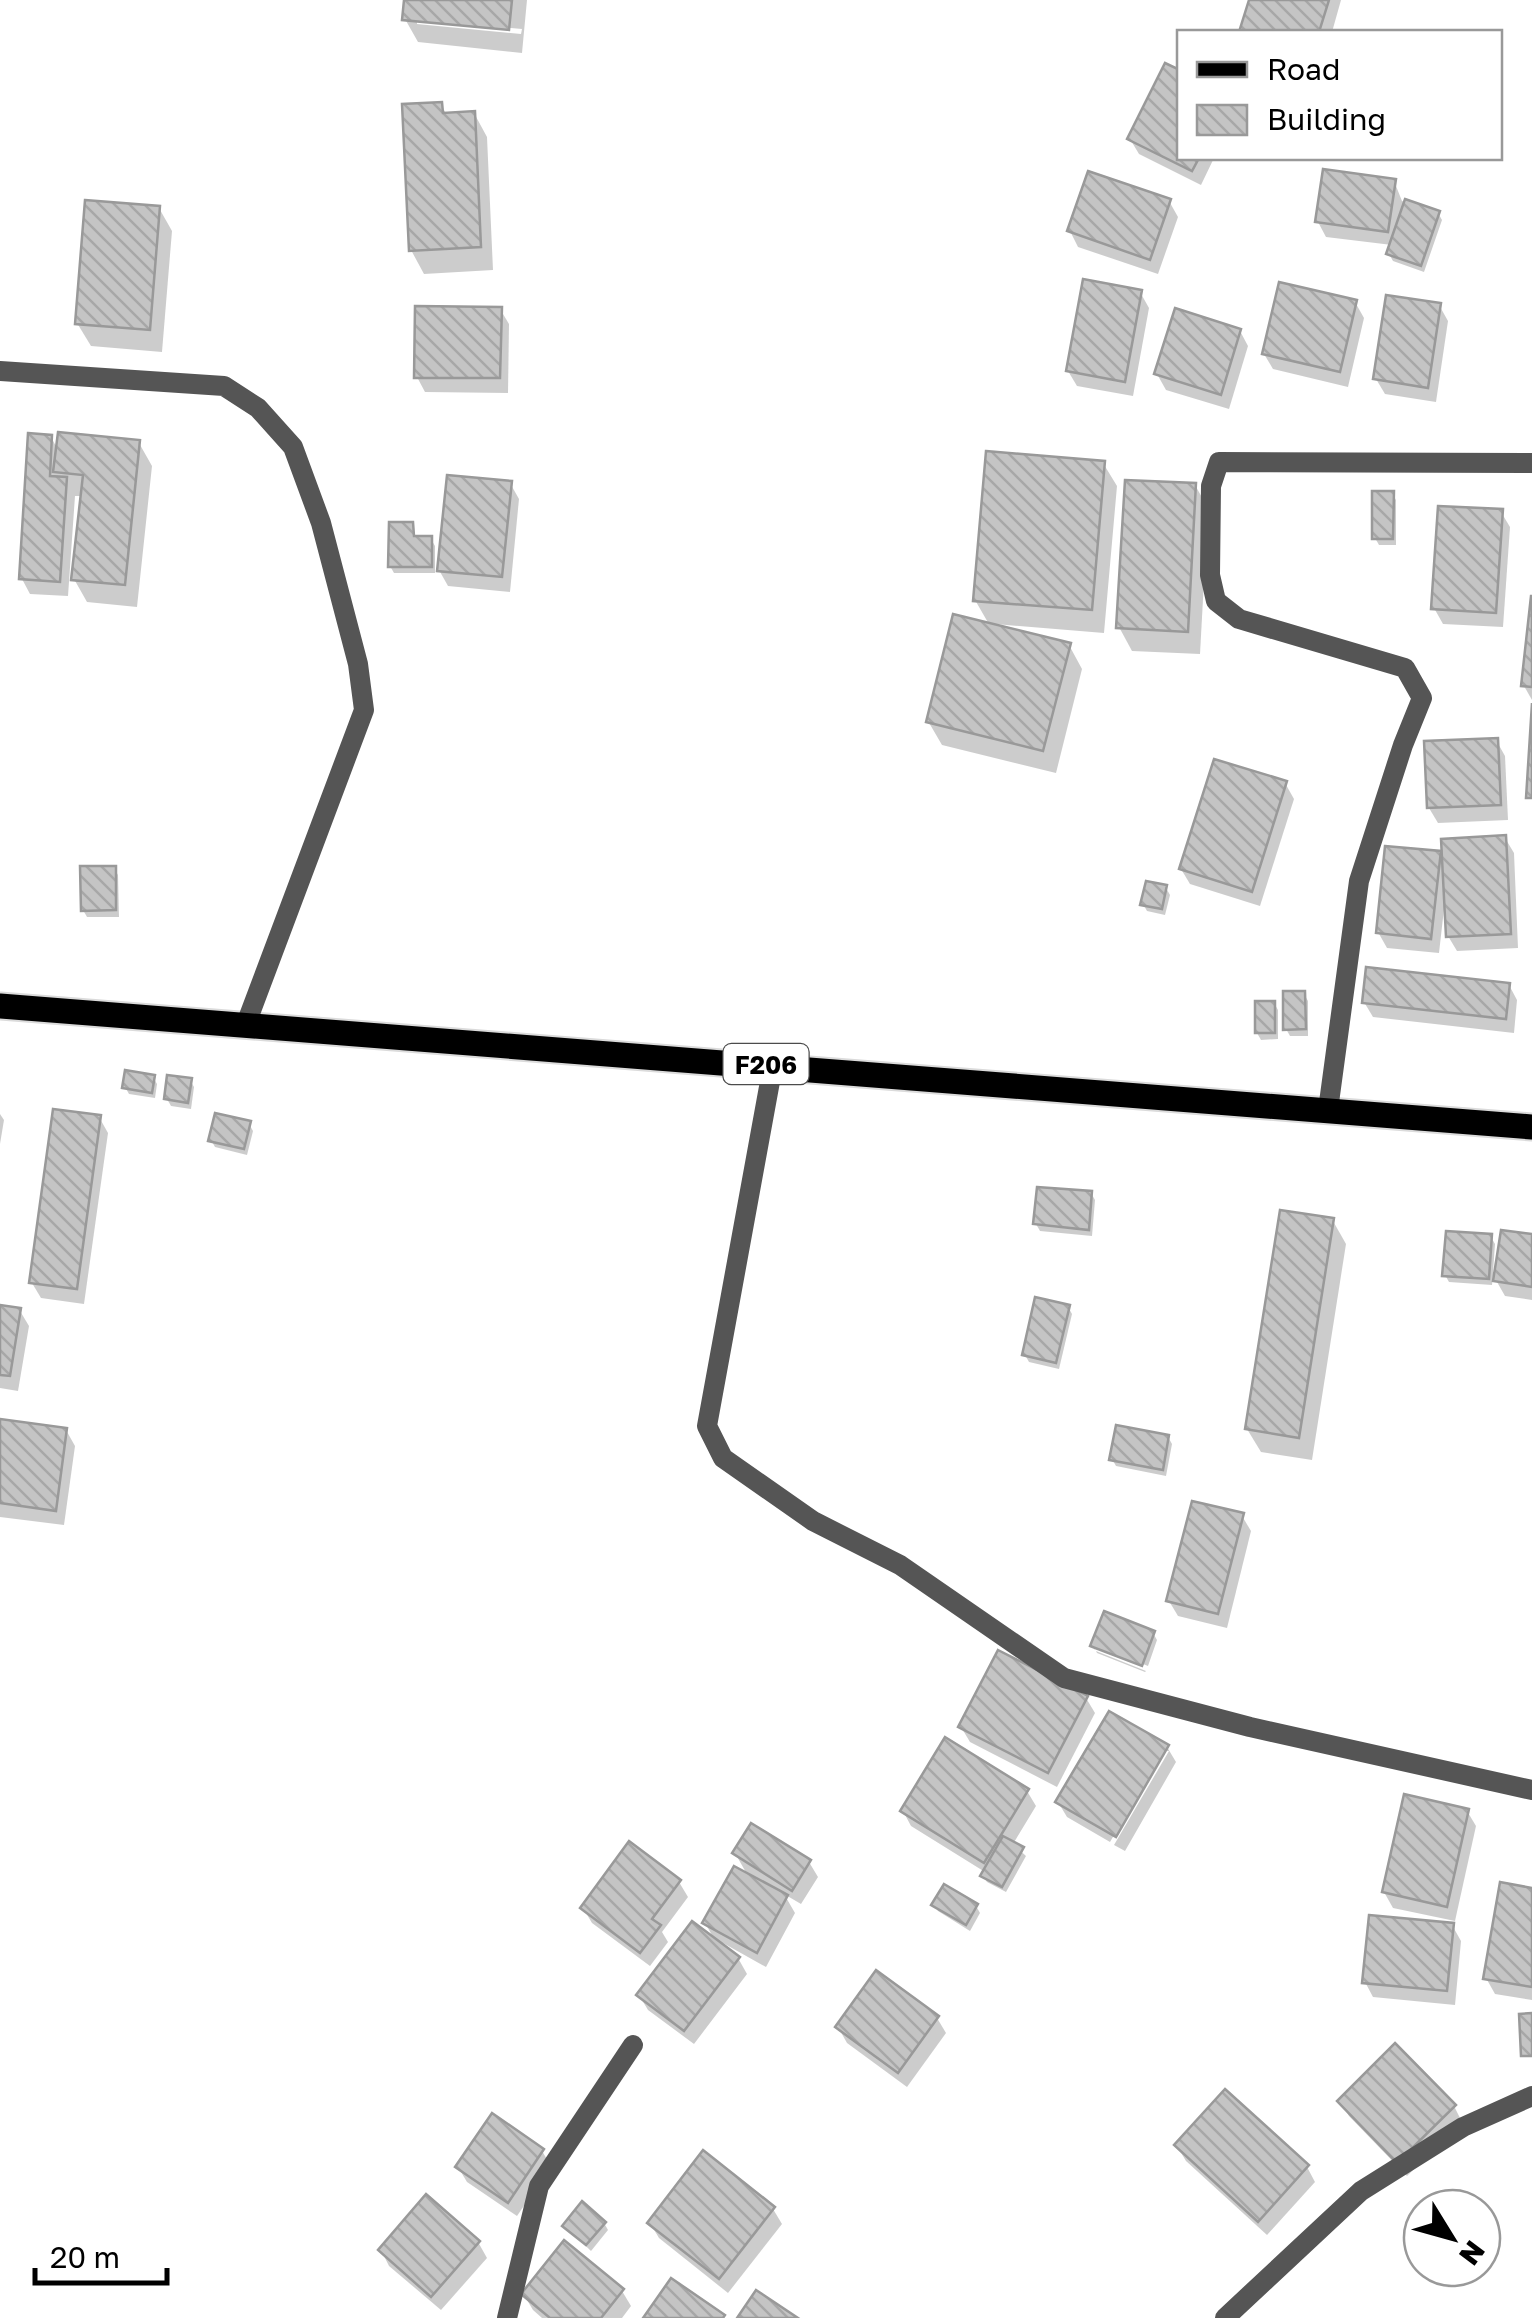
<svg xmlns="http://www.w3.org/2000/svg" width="1532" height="2318" font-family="'Golos Text',sans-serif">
<defs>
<pattern id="building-back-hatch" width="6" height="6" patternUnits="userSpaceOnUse" patternTransform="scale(2.5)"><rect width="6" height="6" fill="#c4c4c4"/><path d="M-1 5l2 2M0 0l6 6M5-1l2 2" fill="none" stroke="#a7a7a7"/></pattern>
</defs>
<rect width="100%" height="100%" fill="#fff"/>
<g fill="#0003" fill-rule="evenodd">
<path d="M 407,0 L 527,0 L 522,53 L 418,42 L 405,19 ZM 417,19 L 522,29 L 521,34 L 417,24 Z"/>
<polygon points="1251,0 1341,0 1332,32 1242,32"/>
<polygon points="441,105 447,115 474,113 487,137 493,270 424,274 411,250"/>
<polygon points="1130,139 1180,158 1214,158 1201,185 1139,154"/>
<polygon points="1394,181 1402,201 1438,213 1442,220 1424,272 1393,261 1389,254 1392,245 1326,237 1318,222"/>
<polygon points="1169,201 1178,217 1158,274 1078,247 1070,231"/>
<polygon points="159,208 172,231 162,352 91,346 77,323"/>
<polygon points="1140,292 1149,308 1133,396 1077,386 1068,371"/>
<polygon points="1355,302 1364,318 1348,387 1273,369 1264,354"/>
<polygon points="1439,305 1448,321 1436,402 1385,394 1376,379"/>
<polygon points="500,309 509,324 508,393 425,392 417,377"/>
<polygon points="1240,331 1248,346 1229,409 1166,390 1157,374"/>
<polygon points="51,437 58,450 139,443 152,466 137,607 87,602 74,579 83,496 75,496 68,596 30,594 22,579"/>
<polygon points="1103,463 1117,486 1104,633 995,624 994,627 1069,645 1082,669 1056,773 942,745 928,721 990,626 975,600"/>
<polygon points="510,483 519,499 510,592 448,586 439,570"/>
<polygon points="1195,485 1208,508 1200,654 1132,651 1119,627"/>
<polygon points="1392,493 1396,500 1396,545 1379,545 1375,538"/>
<polygon points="1501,512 1510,527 1503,627 1443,624 1434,608"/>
<polygon points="412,524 416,539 431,539 435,546 435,573 394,573 390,566"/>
<polygon points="1532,612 1532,700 1524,686"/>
<polygon points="1496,740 1505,756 1508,820 1438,823 1429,808"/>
<polygon points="1285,783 1294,799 1260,906 1190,884 1181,869"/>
<polygon points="1505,838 1514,853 1518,948 1457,951 1448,936 1447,909 1444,909 1439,953 1387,948 1378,932 1439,854 1445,863"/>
<polygon points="114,868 118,875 119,917 87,917 83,910"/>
<polygon points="1166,888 1170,895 1165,915 1147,911 1143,904"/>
<polygon points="1509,985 1517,1000 1514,1033 1373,1017 1364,1002"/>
<polygon points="1304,994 1308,1001 1308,1036 1290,1036 1286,1029"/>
<polygon points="1274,1003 1278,1010 1278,1039 1261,1040 1257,1033"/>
<polygon points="153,1077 157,1084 155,1098 129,1094 125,1087"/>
<polygon points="190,1080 194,1087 191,1109 171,1106 167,1099"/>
<polygon points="0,1114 4,1120 0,1144"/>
<polygon points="99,1117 108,1133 84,1304 41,1298 32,1283"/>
<polygon points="249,1124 253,1131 247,1155 215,1147 211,1140"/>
<polygon points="1091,1193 1095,1200 1092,1236 1040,1231 1036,1224"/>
<polygon points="1333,1221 1346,1244 1312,1460 1261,1452 1247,1429"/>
<polygon points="1491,1237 1495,1244 1493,1272 1497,1272 1532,1237 1532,1300 1505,1296 1493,1275 1492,1285 1449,1282 1445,1275"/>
<polygon points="0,1307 20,1311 29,1326 18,1391 0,1388"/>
<polygon points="1068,1307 1072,1314 1059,1369 1029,1362 1025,1355"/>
<polygon points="0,1422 66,1430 75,1446 64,1525 0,1517"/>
<polygon points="1168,1437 1172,1444 1166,1476 1116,1466 1112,1459"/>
<polygon points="1242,1516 1251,1531 1227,1628 1178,1616 1169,1601"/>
<polygon points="1105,1614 1153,1633 1157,1640 1148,1666 1095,1645 1095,1650 1093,1646"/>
<polygon points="1096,1651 1146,1671 1145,1672 1097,1653"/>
<polygon points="1086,1698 1095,1713 1057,1787 970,1742 961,1727"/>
<polygon points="1167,1747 1176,1762 1125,1851 1114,1845 1169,1751 1163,1751 1110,1842 1067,1817 1058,1802"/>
<polygon points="1027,1791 1036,1806 1013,1844 1026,1856 1006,1892 987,1882 983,1876 985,1872 911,1826 903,1811"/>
<polygon points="1467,1811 1476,1826 1455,1921 1393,1908 1384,1892"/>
<polygon points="735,1853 809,1862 818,1877 801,1904 784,1894 795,1913 766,1967 723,1943 721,1946 738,1958 747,1974 694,2044 648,2010 639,1995 716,1942 705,1923 748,1876"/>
<polygon points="679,1882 688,1897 662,1932 668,1942 650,1966 592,1923 583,1908"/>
<polygon points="1532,1890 1532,2000 1495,1994 1486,1978"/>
<polygon points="934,1905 976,1906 980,1913 970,1931 938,1911"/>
<polygon points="1452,1925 1461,1941 1455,2005 1373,1997 1365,1982"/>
<polygon points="937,2018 946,2033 907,2087 847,2043 838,2027"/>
<polygon points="1340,2101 1454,2106 1462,2122 1407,2176 1349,2116"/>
<polygon points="1177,2146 1307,2167 1315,2182 1267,2235 1186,2161"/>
<polygon points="542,2151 551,2166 517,2216 467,2182 458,2167"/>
<polygon points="773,2209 782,2224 728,2293 659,2238 650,2223"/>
<polygon points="604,2223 608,2230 591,2251 565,2226"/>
<polygon points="478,2242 487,2258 441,2310 389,2266 381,2250"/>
<polygon points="622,2291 631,2306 622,2318 542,2318 533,2310 524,2295"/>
</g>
<g fill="url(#building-back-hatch)" stroke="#999" stroke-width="2.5">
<polygon points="404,0 512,0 509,30 402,20"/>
<polygon points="1249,0 1329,0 1319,32 1239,32"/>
<polygon points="1165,63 1180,70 1180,158 1199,158 1192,171 1127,139"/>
<polygon points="442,102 443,113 475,111 481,247 409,251 402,104"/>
<polygon points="1323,169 1396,179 1388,232 1315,222"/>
<polygon points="1088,171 1171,199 1150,260 1067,231"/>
<polygon points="1405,199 1440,211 1421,266 1386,254"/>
<polygon points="85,200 160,206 150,330 75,324"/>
<polygon points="1083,279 1142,290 1125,382 1066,371"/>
<polygon points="1279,282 1357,300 1340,372 1262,354"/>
<polygon points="1386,295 1441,303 1428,388 1373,379"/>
<polygon points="415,306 502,307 500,378 414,378"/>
<polygon points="1175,308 1241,329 1221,395 1154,374"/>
<polygon points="58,432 140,440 125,585 71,580 83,475 53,472"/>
<polygon points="28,433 52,435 50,476 67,477 60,582 19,579"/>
<polygon points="986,451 1105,461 1092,610 973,601"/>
<polygon points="447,475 512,481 502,577 437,571"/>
<polygon points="1125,480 1196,483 1188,632 1116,628"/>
<polygon points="1372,491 1394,491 1393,539 1372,539"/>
<polygon points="1438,506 1503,509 1496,613 1431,609"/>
<polygon points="389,522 413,522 414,536 432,536 432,567 388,567"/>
<polygon points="1531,596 1532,596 1532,687 1521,686"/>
<polygon points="953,614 1071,643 1043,751 926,722"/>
<polygon points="1532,703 1532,798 1526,798"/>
<polygon points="1498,738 1501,805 1427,808 1424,741"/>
<polygon points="1214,759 1287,781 1252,892 1179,869"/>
<polygon points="1506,835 1511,934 1446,937 1441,839"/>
<polygon points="1385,846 1441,851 1431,939 1376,933"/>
<polygon points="80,866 116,866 116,910 81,911"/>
<polygon points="1146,881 1167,885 1162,909 1140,905"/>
<polygon points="1366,967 1510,983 1506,1019 1362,1003"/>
<polygon points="1283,991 1305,991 1306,1029 1283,1030"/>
<rect x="1255" y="1001" width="20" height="32"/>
<polygon points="125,1070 155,1075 152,1093 122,1088"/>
<polygon points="167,1075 192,1078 188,1103 164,1099"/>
<polygon points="53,1109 101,1115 77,1289 29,1283"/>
<polygon points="215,1113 251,1121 244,1149 208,1141"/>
<polygon points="1037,1187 1092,1191 1089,1230 1033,1224"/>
<polygon points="1280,1210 1334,1218 1299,1438 1245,1429"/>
<polygon points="1501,1230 1532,1234 1532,1287 1493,1281"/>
<polygon points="1446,1231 1492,1234 1489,1279 1442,1276"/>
<polygon points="1035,1297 1070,1305 1056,1363 1022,1355"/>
<polygon points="0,1305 21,1308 10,1376 0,1375"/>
<polygon points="0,1419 67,1428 56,1511 0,1503"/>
<polygon points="1116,1425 1169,1435 1163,1470 1109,1460"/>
<polygon points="1192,1501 1244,1513 1218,1614 1166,1601"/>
<polygon points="1104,1611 1155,1631 1142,1666 1090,1646"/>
<polygon points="998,1650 1088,1696 1048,1773 958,1727"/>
<polygon points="1109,1711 1169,1745 1116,1837 1055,1802"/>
<polygon points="945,1737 1029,1789 984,1863 900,1811"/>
<polygon points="1404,1794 1469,1809 1447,1907 1382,1892"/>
<polygon points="751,1823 811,1860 792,1891 732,1853"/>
<polygon points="1003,1836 1024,1847 1002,1887 980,1876"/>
<polygon points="629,1841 681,1880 652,1919 661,1925 640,1953 580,1908"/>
<polygon points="734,1866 788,1895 757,1953 702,1923"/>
<polygon points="1500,1882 1532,1888 1532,1987 1483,1979"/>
<polygon points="944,1884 978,1904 966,1925 931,1905"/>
<polygon points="1369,1915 1454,1923 1447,1991 1362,1983"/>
<polygon points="692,1921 740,1957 684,2031 636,1995"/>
<polygon points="876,1970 939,2016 898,2073 835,2027"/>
<polygon points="1532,2013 1532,2056 1521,2056 1519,2014"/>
<polygon points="1395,2043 1456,2105 1397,2163 1337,2101"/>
<polygon points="1225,2089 1309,2165 1258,2222 1174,2145"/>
<polygon points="492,2113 544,2149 508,2203 455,2167"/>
<polygon points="703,2150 775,2207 719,2279 647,2223"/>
<polygon points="426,2194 480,2241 431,2297 378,2250"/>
<polygon points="582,2201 606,2222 586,2245 562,2226"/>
<polygon points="564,2240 624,2289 601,2318 550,2318 521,2294"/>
<polygon points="671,2278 725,2315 723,2318 643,2318"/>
<polygon points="756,2290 798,2318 737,2318"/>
</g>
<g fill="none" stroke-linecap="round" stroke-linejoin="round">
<g stroke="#dbdbdb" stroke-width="29">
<polyline id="primary" points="0,1006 1532,1127"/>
</g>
<g stroke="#555" stroke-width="20">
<polyline points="0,371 224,386 258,408 293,447 321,523 358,664 364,710 246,1024"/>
<polyline points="773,1065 707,1426 723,1458 813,1521 900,1565 1064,1678 1250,1727 1532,1790"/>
<polyline points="1328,1110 1359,881 1403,745 1422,698 1405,668 1239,619 1216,601 1210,575 1211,486 1219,462 1532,463"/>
<polyline points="507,2318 539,2186 633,2045"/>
<polyline points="1225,2318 1361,2191 1463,2127 1532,2096"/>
</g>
<use href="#primary" stroke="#000" stroke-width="25"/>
</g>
<g text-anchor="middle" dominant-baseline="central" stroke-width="10" stroke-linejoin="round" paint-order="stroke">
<rect fill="#fff" stroke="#4c4c4c" stroke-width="2.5" x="723.5" y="1044" width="85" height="40" rx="8"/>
<g font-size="25" font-weight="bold" fill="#000">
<text x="766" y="1064">F206</text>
</g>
</g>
<rect x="1177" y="30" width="325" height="130" fill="#ffffff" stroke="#999999" stroke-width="2.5"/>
<rect x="1197" y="62" width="50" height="15" fill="#000000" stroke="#999999" stroke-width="2.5"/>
<text x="1267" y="80" font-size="30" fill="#000000">Road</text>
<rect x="1197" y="105" width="50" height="30" fill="url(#building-back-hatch)" stroke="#999999" stroke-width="2.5"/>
<text x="1267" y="130" font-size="30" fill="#000000">Building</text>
<g transform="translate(1452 2238) rotate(127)"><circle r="48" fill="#ffffff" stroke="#999999" stroke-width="2.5"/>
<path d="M0-8L18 38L0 25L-18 38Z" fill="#000000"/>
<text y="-15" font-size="28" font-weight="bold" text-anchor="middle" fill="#000000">N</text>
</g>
<path d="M35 2268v15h132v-15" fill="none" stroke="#000000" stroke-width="5"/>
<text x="50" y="2268" font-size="30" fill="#000000" stroke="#ffffff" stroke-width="8" paint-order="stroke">20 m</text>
</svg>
